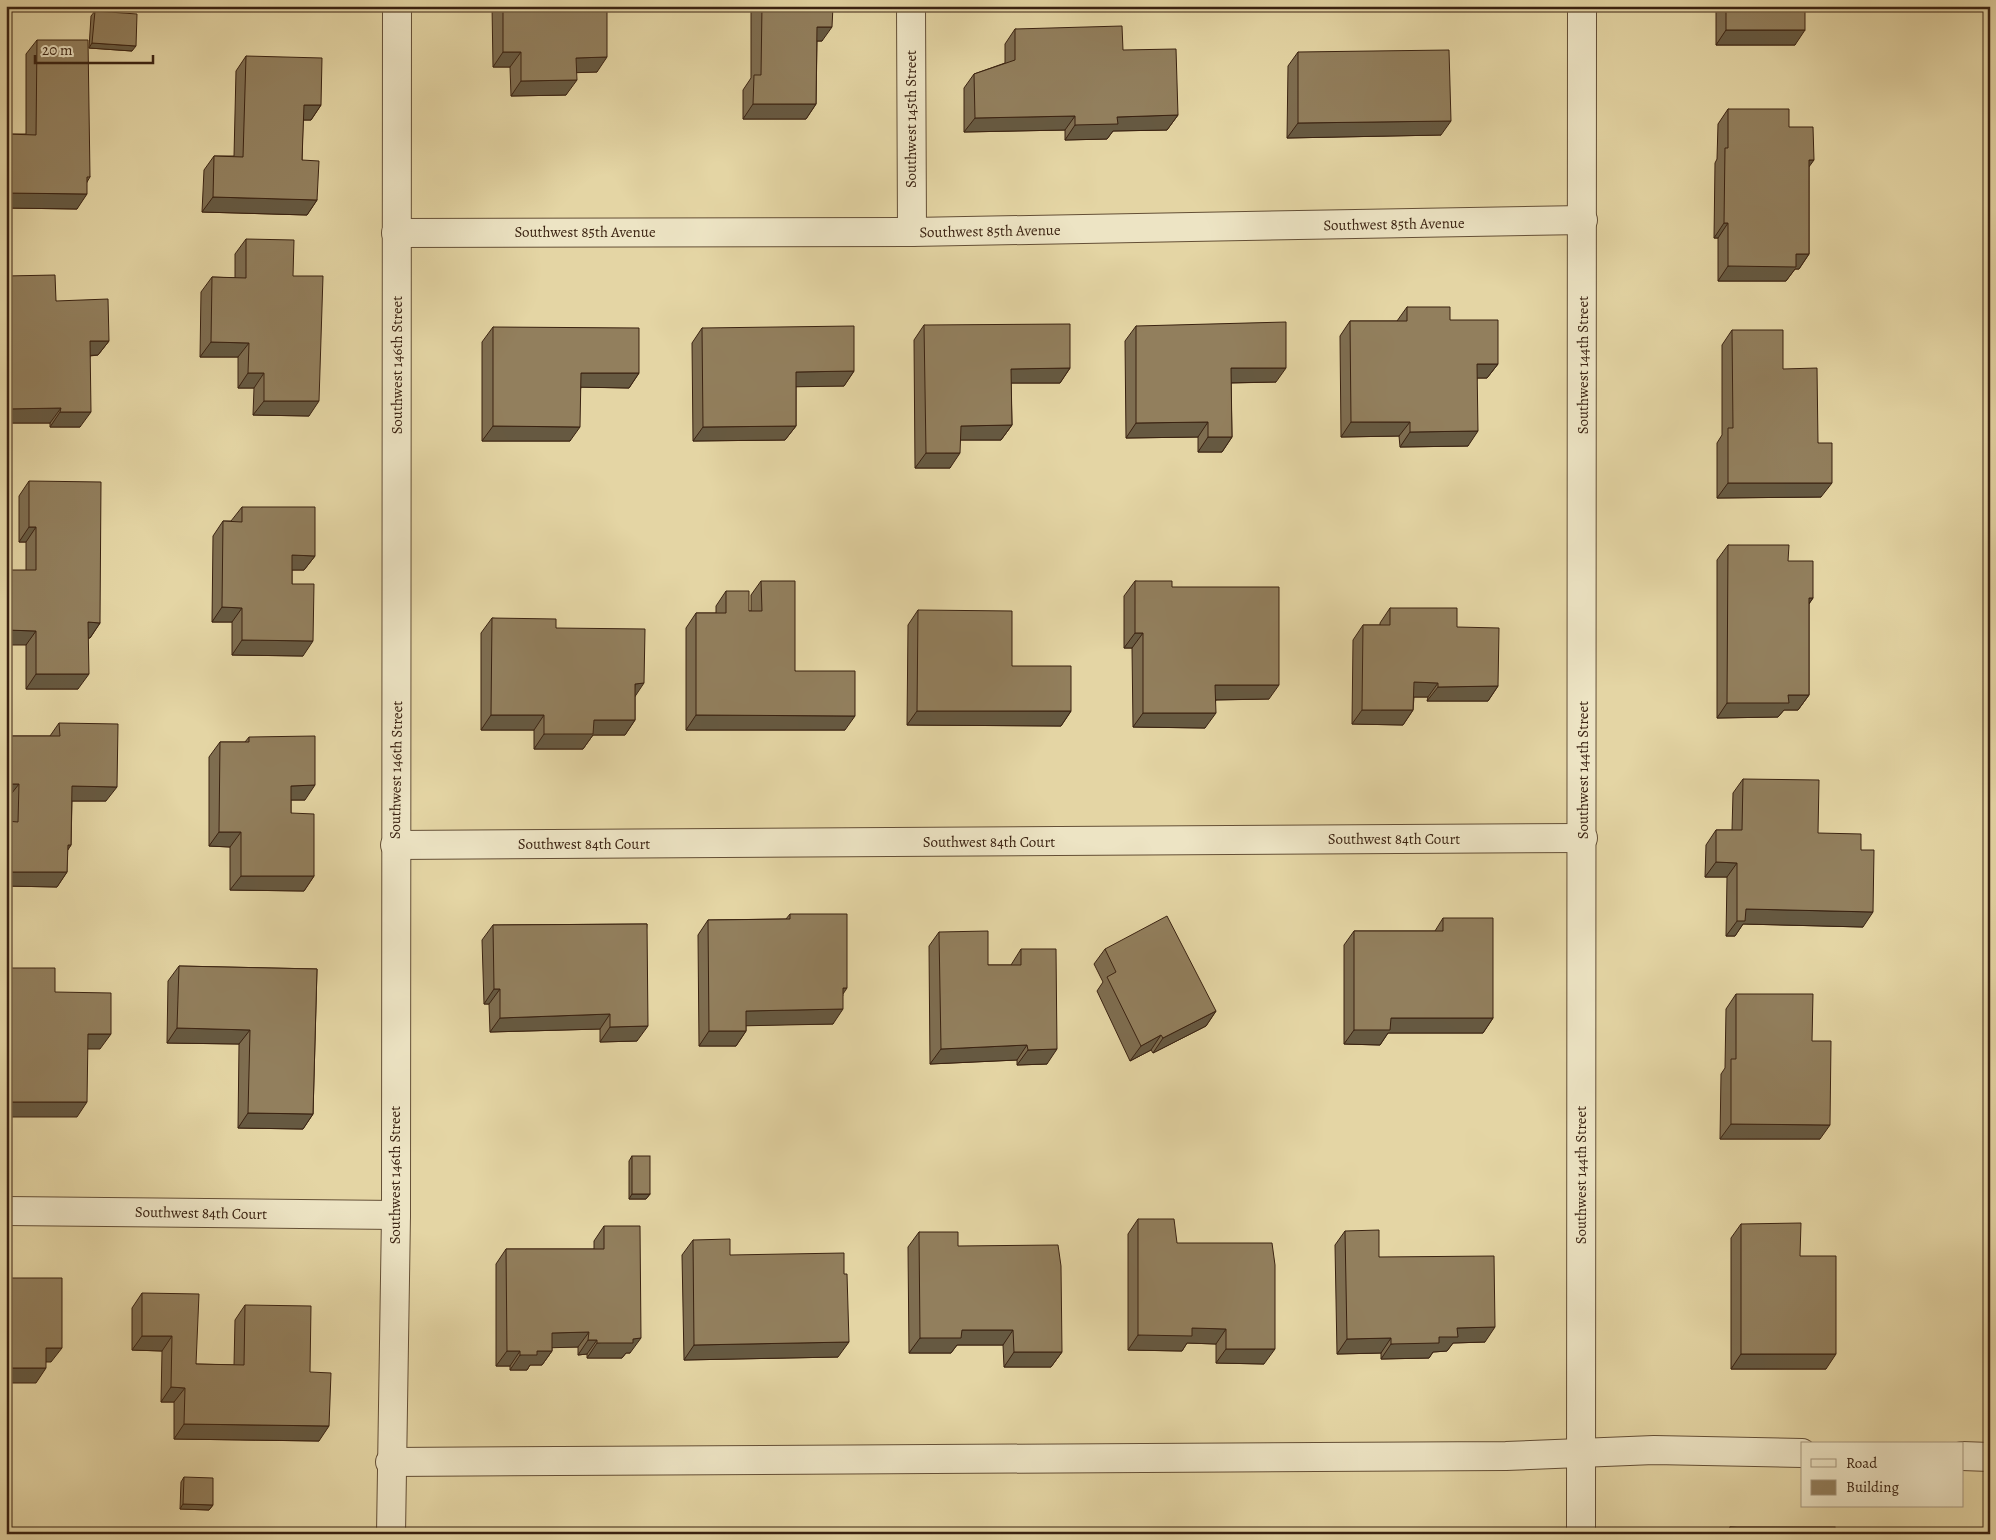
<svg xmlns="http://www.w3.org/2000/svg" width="1996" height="1540" font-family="Alegreya,serif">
<rect width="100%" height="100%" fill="#e4d5a4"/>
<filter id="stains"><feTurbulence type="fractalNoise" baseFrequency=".004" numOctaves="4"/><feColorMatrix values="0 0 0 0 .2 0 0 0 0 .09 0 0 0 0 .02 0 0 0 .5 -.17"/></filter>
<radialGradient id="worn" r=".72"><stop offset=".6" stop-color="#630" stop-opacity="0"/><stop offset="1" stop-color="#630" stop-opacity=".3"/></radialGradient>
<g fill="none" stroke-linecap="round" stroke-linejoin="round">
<g stroke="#644f36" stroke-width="30">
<g id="minor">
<polyline points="911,6 912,232"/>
<polyline points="396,233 912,232 1583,220"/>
<polyline points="395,845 1583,838"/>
<polyline points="6,1211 396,1215"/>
<polyline points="1962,1456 1990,1457"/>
<polyline points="390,1462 1506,1456 1654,1450 1802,1453"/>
<polyline points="391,1534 396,1215 397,6"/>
<polyline points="1581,1534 1582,6"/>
</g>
</g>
<use href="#minor" stroke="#ede4c4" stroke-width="28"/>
</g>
<g fill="#7e6d50" stroke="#3a2211">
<polygon points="492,6 607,6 597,72 576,72 566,95 511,96 510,67 493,67"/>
<polygon points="751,6 833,6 822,41 817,41 816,104 806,119 743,119 743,90 751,78"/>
<polygon points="1716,6 1805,6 1795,45 1716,45"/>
<polygon points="95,11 132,51 89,48 91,16"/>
<polygon points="1015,29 1123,50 1178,115 1167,130 1113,131 1107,139 1065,140 1065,130 964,132 964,88 974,74 1005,63 1005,44"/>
<polygon points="37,40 90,177 87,182 77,209 6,208 6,134 26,134 26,54"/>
<polygon points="1298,52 1441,135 1287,138 1288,66"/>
<polygon points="246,56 321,105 311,120 303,120 302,160 317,200 307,215 202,212 204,170 214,156 234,156 236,71"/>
<polygon points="1728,109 1789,127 1809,167 1809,254 1799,269 1795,269 1786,281 1718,281 1718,238 1714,238 1715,163 1717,159 1718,124"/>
<polygon points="246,239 293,276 309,416 253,415 254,388 238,388 238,357 200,357 201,292 212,277 235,278 235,254"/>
<polygon points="6,276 56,301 109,341 98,355 90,356 80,427 50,427 50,423 6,423"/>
<polygon points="1407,307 1450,320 1498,364 1487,378 1477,378 1468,446 1400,447 1399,436 1341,437 1340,336 1350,321 1397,321"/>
<polygon points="924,325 1070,368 1060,383 1011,383 1012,425 1001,440 960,440 950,468 915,468 914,340"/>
<polygon points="1136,326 1276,382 1231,383 1232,437 1222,452 1198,452 1198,437 1126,438 1125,341"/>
<polygon points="493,327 639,373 629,388 581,387 570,441 482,441 482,342"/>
<polygon points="702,328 854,371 844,386 796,386 796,426 785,440 693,441 692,343"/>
<polygon points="1732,330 1783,369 1818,443 1821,497 1717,498 1717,443 1722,435 1722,345"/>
<polygon points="29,481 100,623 90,638 88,638 78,689 26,689 26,542 19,542 19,496"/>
<polygon points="242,507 315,556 304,570 292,570 292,584 303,656 232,655 232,622 212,622 213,536 223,521 231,521"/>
<polygon points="1728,545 1788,561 1813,598 1809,604 1809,695 1798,710 1784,710 1778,717 1717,718 1717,560"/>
<polygon points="761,581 795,671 845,730 686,730 686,628 696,613 716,613 716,606 726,591 749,611 751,611 751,595"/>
<polygon points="1135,581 1172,587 1269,699 1216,700 1205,728 1133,727 1132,648 1124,648 1124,596"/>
<polygon points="1390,608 1457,627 1498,686 1488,701 1427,701 1428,697 1414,697 1413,710 1403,725 1352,724 1353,640 1363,625 1380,625 1380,623"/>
<polygon points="918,610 1012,666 1071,711 1061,726 907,725 908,625"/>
<polygon points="492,618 556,628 635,695 635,720 625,735 593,735 583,749 534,749 534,730 481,730 481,633"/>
<polygon points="59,723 106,801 72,801 71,845 67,851 67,872 57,887 6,886 6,821 8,821 8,798 6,798 6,736 50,736"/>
<polygon points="249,737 305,800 291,800 291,813 314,876 304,891 230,890 230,847 209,846 209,757 220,742 245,742"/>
<polygon points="1743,779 1818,833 1863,927 1743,924 1735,936 1726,936 1727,877 1705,877 1706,845 1716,830 1732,830 1733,793"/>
<polygon points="1990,867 1990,917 1989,917"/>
<polygon points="790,914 843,995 833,1024 746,1025 746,1031 736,1046 699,1046 698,935 708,920 786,919"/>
<polygon points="1443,918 1493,1018 1483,1033 1388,1033 1380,1045 1344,1044 1344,945 1354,931 1435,931"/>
<polygon points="647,924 637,1041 600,1042 600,1029 490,1032 489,1004 484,1004 482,940 493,925"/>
<polygon points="939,932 988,965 1011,965 1021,949 1047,1064 1017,1065 1017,1060 930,1064 929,946"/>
<polygon points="1105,949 1216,1011 1206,1026 1153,1053 1151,1050 1130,1061 1097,991 1103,982 1094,964"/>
<polygon points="179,966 317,969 313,1114 303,1129 238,1128 239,1044 167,1043 168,981"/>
<polygon points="1736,994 1820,1139 1720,1139 1721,1074 1725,1068 1726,1009"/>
<polygon points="632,1156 650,1194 646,1199 629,1199 629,1161"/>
<polygon points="1138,1219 1177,1243 1264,1364 1216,1363 1216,1344 1187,1343 1182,1351 1128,1350 1128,1234"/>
<polygon points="1741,1224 1800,1256 1826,1369 1731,1369 1731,1238"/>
<polygon points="604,1226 630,1353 626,1353 622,1358 587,1358 587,1354 578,1355 578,1347 552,1347 552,1351 542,1365 530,1365 527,1370 510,1370 510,1366 496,1366 496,1264 506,1249 594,1249 594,1241"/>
<polygon points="1345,1231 1379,1257 1485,1342 1453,1343 1447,1351 1433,1352 1429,1358 1381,1359 1381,1353 1337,1354 1335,1245"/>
<polygon points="919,1232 958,1246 1062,1352 1051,1367 1004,1367 1003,1345 957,1345 951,1353 909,1353 908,1247"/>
<polygon points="693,1240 730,1255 838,1357 684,1360 682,1255"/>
<polygon points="142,1293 196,1364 234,1365 235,1320 245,1305 319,1441 174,1439 174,1402 161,1402 162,1351 132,1350 132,1308"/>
<polygon points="184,1477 213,1505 209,1510 180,1509 181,1482"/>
<polygon points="1730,1527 1835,1534 1725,1534"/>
</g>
<g fill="#665941" stroke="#3a2211">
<polygon points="817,27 832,27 822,41 806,41"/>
<polygon points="1726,30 1805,30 1795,45 1716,45"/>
<polygon points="92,43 136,46 132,51 89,48"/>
<polygon points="503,52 521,52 510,67 493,67"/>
<polygon points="607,57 597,72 566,73 576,58"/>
<polygon points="577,80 566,95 511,96 521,81"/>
<polygon points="753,104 816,104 806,119 743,119"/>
<polygon points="304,105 321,105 311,120 293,120"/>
<polygon points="1178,115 1167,130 1113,131 1107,139 1065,140 1075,125 1117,117"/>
<polygon points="1075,116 1065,130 964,132 975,118"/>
<polygon points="1451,121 1441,135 1287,138 1298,123"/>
<polygon points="1809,160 1814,160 1803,175"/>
<polygon points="6,193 87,194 77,209 6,208"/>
<polygon points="213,197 317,200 307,215 202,212"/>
<polygon points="1724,223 1728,223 1718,238 1714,238"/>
<polygon points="1796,254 1809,254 1799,269 1795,269 1786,281 1718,281 1728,266"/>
<polygon points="90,341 109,341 98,355 79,356"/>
<polygon points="211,342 249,343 238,357 200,357"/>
<polygon points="1477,364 1498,364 1487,378 1467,378"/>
<polygon points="1070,368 1060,383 1001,383 1011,369"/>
<polygon points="1231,368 1286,368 1276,382 1221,383"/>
<polygon points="854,371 844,386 785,387 796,372"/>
<polygon points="248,373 264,373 254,388 238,388"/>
<polygon points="581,373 639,373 629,388 571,387"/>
<polygon points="264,401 319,401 309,416 253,415"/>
<polygon points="61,408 50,423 6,423 6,409"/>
<polygon points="60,412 91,412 80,427 50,427"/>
<polygon points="1208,422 1198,437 1126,438 1136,423"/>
<polygon points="1351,422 1410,422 1399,436 1341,437"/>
<polygon points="1012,425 1001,440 950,440 961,426"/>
<polygon points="493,426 580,427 570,441 482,441"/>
<polygon points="796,426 785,440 693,441 703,427"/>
<polygon points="1478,431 1468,446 1400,447 1410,432"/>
<polygon points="1208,437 1232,437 1222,452 1198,452"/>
<polygon points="926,453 960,453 950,468 915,468"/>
<polygon points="1728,483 1832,483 1821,497 1717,498"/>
<polygon points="29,527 36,527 26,542 19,542"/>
<polygon points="292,555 315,556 304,570 282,570"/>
<polygon points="1809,598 1813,598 1802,613"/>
<polygon points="222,607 242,608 232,622 212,622"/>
<polygon points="88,622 100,623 90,638 78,637"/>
<polygon points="6,630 36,631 26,645 6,645"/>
<polygon points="1135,633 1143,633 1132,648 1124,648"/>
<polygon points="242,640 313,641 303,656 232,655"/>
<polygon points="36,674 89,674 78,689 26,689"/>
<polygon points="1414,682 1438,683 1428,697 1403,697"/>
<polygon points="644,683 634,698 635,684"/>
<polygon points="1215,685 1279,685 1269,699 1205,700"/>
<polygon points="1498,686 1488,701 1427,701 1438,687"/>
<polygon points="1788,695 1809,695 1798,710 1784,710 1778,717 1717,718 1727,703"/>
<polygon points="1362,710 1413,710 1403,725 1352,724"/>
<polygon points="917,711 1071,711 1061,726 907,725"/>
<polygon points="1143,713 1216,713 1205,728 1133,727"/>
<polygon points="491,715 544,715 534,730 481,730"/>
<polygon points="696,715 855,716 845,730 686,730"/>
<polygon points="594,720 635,720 625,735 593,735 583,749 534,749 544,734"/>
<polygon points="6,784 19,784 8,798 6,798"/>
<polygon points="315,785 305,800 281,800 291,786"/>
<polygon points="72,786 117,787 106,801 62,801"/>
<polygon points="219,832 241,832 230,847 209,846"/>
<polygon points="68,845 71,845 61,860"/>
<polygon points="1716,862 1737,863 1727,877 1705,877"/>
<polygon points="6,872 67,872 57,887 6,886"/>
<polygon points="241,876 314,876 304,891 230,890"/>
<polygon points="1746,909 1873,912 1863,927 1743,924 1735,936 1726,936"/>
<polygon points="843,988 847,988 837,1003"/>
<polygon points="494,989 500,989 489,1004 484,1004"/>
<polygon points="843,1009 833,1024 736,1026 746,1011"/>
<polygon points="1216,1011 1206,1026 1153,1053 1163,1038"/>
<polygon points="610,1014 600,1029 490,1032 500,1018"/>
<polygon points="1391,1018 1493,1018 1483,1033 1388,1033 1380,1045 1344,1044 1354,1030"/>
<polygon points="648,1026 637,1041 600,1042 610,1027"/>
<polygon points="177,1028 250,1030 239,1044 167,1043"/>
<polygon points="709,1031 746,1031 736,1046 699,1046"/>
<polygon points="88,1034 111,1034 100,1049 78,1049"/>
<polygon points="1161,1035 1151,1050 1130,1061 1141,1046"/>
<polygon points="1027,1045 1017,1060 930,1064 941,1049"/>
<polygon points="1057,1049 1047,1064 1017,1065 1028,1050"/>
<polygon points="6,1102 87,1102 77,1117 6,1117"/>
<polygon points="248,1113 313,1114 303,1129 238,1128"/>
<polygon points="1731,1124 1830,1125 1820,1139 1720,1139"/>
<polygon points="632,1194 650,1194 646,1199 629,1199"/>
<polygon points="1495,1327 1485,1342 1453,1343 1447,1351 1433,1352 1429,1358 1381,1359 1391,1344 1439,1337 1457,1328"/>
<polygon points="1192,1328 1226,1329 1216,1344 1187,1343 1182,1351 1128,1350 1138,1335"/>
<polygon points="962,1330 1013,1330 1003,1345 957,1345 951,1353 909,1353 920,1338"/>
<polygon points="589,1332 578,1347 542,1348 552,1333"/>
<polygon points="142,1336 172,1336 162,1351 132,1350"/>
<polygon points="641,1338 630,1353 626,1353 622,1358 587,1358 597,1343"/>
<polygon points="1391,1338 1381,1353 1337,1354 1347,1339"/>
<polygon points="588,1340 597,1340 587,1354 578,1355"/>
<polygon points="849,1342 838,1357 684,1360 694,1345"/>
<polygon points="46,1348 62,1348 51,1362 36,1362"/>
<polygon points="1226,1349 1275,1349 1264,1364 1216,1363"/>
<polygon points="507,1351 520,1351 510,1366 496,1366"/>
<polygon points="537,1351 552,1351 542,1365 530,1365 527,1370 510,1370 520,1355"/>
<polygon points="1014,1352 1062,1352 1051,1367 1004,1367"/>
<polygon points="1741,1354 1836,1354 1826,1369 1731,1369"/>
<polygon points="6,1368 46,1368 36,1383 6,1383"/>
<polygon points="171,1387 185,1388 174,1402 161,1402"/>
<polygon points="184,1424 329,1426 319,1441 174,1439"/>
<polygon points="183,1504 213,1505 209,1510 180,1509"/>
</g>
<g fill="#927f5d" stroke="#3a2211">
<polygon points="503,6 607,6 607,57 576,58 577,80 521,81 521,52 503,52"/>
<polygon points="762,6 833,6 832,27 817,27 816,104 753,104 754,75 761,75"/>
<rect x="1726" y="6" width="79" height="24"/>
<polygon points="95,11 137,14 136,46 92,43"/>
<polygon points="1122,26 1123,50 1176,49 1178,115 1117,117 1118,124 1075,125 1075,116 975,118 974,74 1015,60 1015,29"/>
<polygon points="37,40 88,40 90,177 87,177 87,194 6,193 6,134 36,135"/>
<polygon points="1449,50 1451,121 1298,123 1298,52"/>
<polygon points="246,56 322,58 321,105 304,105 302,160 319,161 317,200 213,197 214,156 243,157"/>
<polygon points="1728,109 1789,109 1789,127 1813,127 1814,160 1809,160 1809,254 1796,254 1796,267 1728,266 1728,223 1724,223 1725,148 1728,148"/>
<polygon points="246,239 294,240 293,276 323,276 319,401 264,401 264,373 248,373 249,343 211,342 212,277 246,278"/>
<polygon points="55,275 56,301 108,299 109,341 90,341 91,412 60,412 61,408 6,409 6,276"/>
<polygon points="1407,307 1450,307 1450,320 1498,320 1498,364 1477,364 1478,431 1410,432 1410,422 1351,422 1350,321 1407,321"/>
<polygon points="1286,322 1286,368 1231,368 1232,437 1208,437 1208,422 1136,423 1136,326"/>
<polygon points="1070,324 1070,368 1011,369 1012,425 961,426 960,453 926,453 924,325"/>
<polygon points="854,326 854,371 796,372 796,426 703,427 702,328"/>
<polygon points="493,327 639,328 639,373 581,373 580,427 493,426"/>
<polygon points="1732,330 1783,330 1783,369 1817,368 1818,443 1832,443 1832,483 1728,483 1728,428 1733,428"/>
<polygon points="29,481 101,482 100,623 88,622 89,674 36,674 36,631 6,630 6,570 36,570 36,527 29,527"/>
<polygon points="242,507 315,507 315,556 292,555 292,584 314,584 313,641 242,640 242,608 222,607 223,521 242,522"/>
<polygon points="1728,545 1789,545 1788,561 1813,561 1813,598 1809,598 1809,695 1788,695 1789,703 1727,703"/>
<polygon points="761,581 795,581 795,671 855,671 855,716 696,715 696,613 726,613 726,591 749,591 749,611 762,611"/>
<polygon points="1135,581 1172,581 1172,587 1279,587 1279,685 1215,685 1216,713 1143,713 1143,633 1135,633"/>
<polygon points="1390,608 1457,608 1457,627 1499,628 1498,686 1438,687 1438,683 1414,682 1413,710 1362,710 1363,625 1390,625"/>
<polygon points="918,610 1012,611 1012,666 1071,666 1071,711 917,711"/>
<polygon points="492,618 556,619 556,628 645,629 644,683 635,684 635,720 594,720 593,734 544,734 544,715 491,715"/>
<polygon points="59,723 118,724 117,787 72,786 71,845 68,845 67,872 6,872 6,821 18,822 19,784 6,784 6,736 60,736"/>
<polygon points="315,736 315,785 291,786 291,813 314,814 314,876 241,876 241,832 219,832 220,742 249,742 249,737"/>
<polygon points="1743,779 1819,780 1818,833 1861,834 1861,850 1874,850 1873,912 1746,909 1745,921 1737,921 1737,863 1716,862 1716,830 1742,830"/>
<polygon points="790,914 847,914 847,988 843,988 843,1009 746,1011 746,1031 709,1031 708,920 790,919"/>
<polygon points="1167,916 1216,1011 1163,1038 1161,1035 1141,1046 1107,977 1116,972 1105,949"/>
<polygon points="1443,918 1493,918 1493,1018 1391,1018 1390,1030 1354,1030 1354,931 1443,931"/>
<polygon points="647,924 648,1026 610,1027 610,1014 500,1018 500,989 494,989 493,925"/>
<polygon points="988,931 988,965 1021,965 1021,949 1056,949 1057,1049 1028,1050 1027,1045 941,1049 939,932"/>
<polygon points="179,966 317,969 313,1114 248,1113 250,1030 177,1028"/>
<polygon points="6,968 55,968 55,992 111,993 111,1034 88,1034 87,1102 6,1102"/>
<polygon points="1736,994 1813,994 1812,1041 1831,1041 1830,1125 1731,1124 1731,1059 1736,1059"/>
<rect x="632" y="1156" width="18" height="38"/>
<polygon points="1138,1219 1174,1219 1177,1243 1272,1243 1275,1265 1275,1349 1226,1349 1226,1329 1192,1328 1192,1336 1138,1335"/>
<polygon points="1801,1223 1800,1256 1836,1256 1836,1354 1741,1354 1741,1224"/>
<polygon points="604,1226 640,1226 641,1338 633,1339 633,1343 597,1343 597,1340 588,1340 589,1332 552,1333 552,1351 537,1351 537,1355 520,1355 520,1351 507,1351 506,1249 604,1249"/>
<polygon points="1379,1230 1379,1257 1494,1256 1495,1327 1457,1328 1458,1337 1439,1337 1439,1343 1391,1344 1391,1338 1347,1339 1345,1231"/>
<polygon points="919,1232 958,1232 958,1246 1058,1245 1061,1266 1062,1352 1014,1352 1013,1330 962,1330 961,1338 920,1338"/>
<polygon points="730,1239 730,1255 844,1253 844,1274 847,1274 849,1342 694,1345 693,1240"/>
<polygon points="6,1278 62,1278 62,1348 46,1348 46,1368 6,1368"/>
<polygon points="142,1293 199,1294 196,1364 244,1365 245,1305 311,1306 310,1372 331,1373 329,1426 184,1424 185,1388 171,1387 172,1336 142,1336"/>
<polygon points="184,1477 213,1478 213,1505 183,1504"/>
<rect x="1730" y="1527" width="105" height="7"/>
<polygon points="30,1531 67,1531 67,1534 31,1534"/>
</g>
<g text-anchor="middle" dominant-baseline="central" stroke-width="5" stroke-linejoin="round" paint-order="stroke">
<g font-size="15" fill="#3a2211" stroke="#ede4c4">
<text transform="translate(911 119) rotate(-90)">Southwest 145th Street</text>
<text transform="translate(1394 224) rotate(-1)">Southwest 85th Avenue</text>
<text transform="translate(990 231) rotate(-1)">Southwest 85th Avenue</text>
<text x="585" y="232">Southwest 85th Avenue</text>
<text transform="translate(397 365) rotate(-90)">Southwest 146th Street</text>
<text transform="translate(1583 365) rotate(-90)">Southwest 144th Street</text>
<text transform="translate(396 770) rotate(-89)">Southwest 146th Street</text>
<text transform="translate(1583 770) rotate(-90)">Southwest 144th Street</text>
<text x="1394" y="839">Southwest 84th Court</text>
<text x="989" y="842">Southwest 84th Court</text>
<text x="584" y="844">Southwest 84th Court</text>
<text transform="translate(395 1175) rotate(-90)">Southwest 146th Street</text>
<text transform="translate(1581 1175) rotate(-90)">Southwest 144th Street</text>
<text transform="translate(201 1213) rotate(1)">Southwest 84th Court</text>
</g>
</g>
<rect width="1996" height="1540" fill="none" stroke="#e4d5a4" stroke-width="25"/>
<rect x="8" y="8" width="1981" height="1525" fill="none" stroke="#3a2211" stroke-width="2.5"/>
<rect x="12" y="12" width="1971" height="1515" fill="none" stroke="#3a2211"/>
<rect x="1801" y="1442" width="162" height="65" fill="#ede4c4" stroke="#a5967c"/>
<rect x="1811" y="1459" width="25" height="8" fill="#ede4c4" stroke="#a5967c"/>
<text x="1846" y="1468" font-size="15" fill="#3a2211">Road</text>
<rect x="1811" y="1480" width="25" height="15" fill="#927f5d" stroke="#a5967c"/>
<text x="1846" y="1492" font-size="15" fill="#3a2211">Building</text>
<path d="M35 55v8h118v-8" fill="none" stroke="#3a2211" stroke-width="2.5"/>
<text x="42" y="55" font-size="15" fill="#3a2211" stroke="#ede4c4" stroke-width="4" paint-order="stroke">20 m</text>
<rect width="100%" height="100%" filter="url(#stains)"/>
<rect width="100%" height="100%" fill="url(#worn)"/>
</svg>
